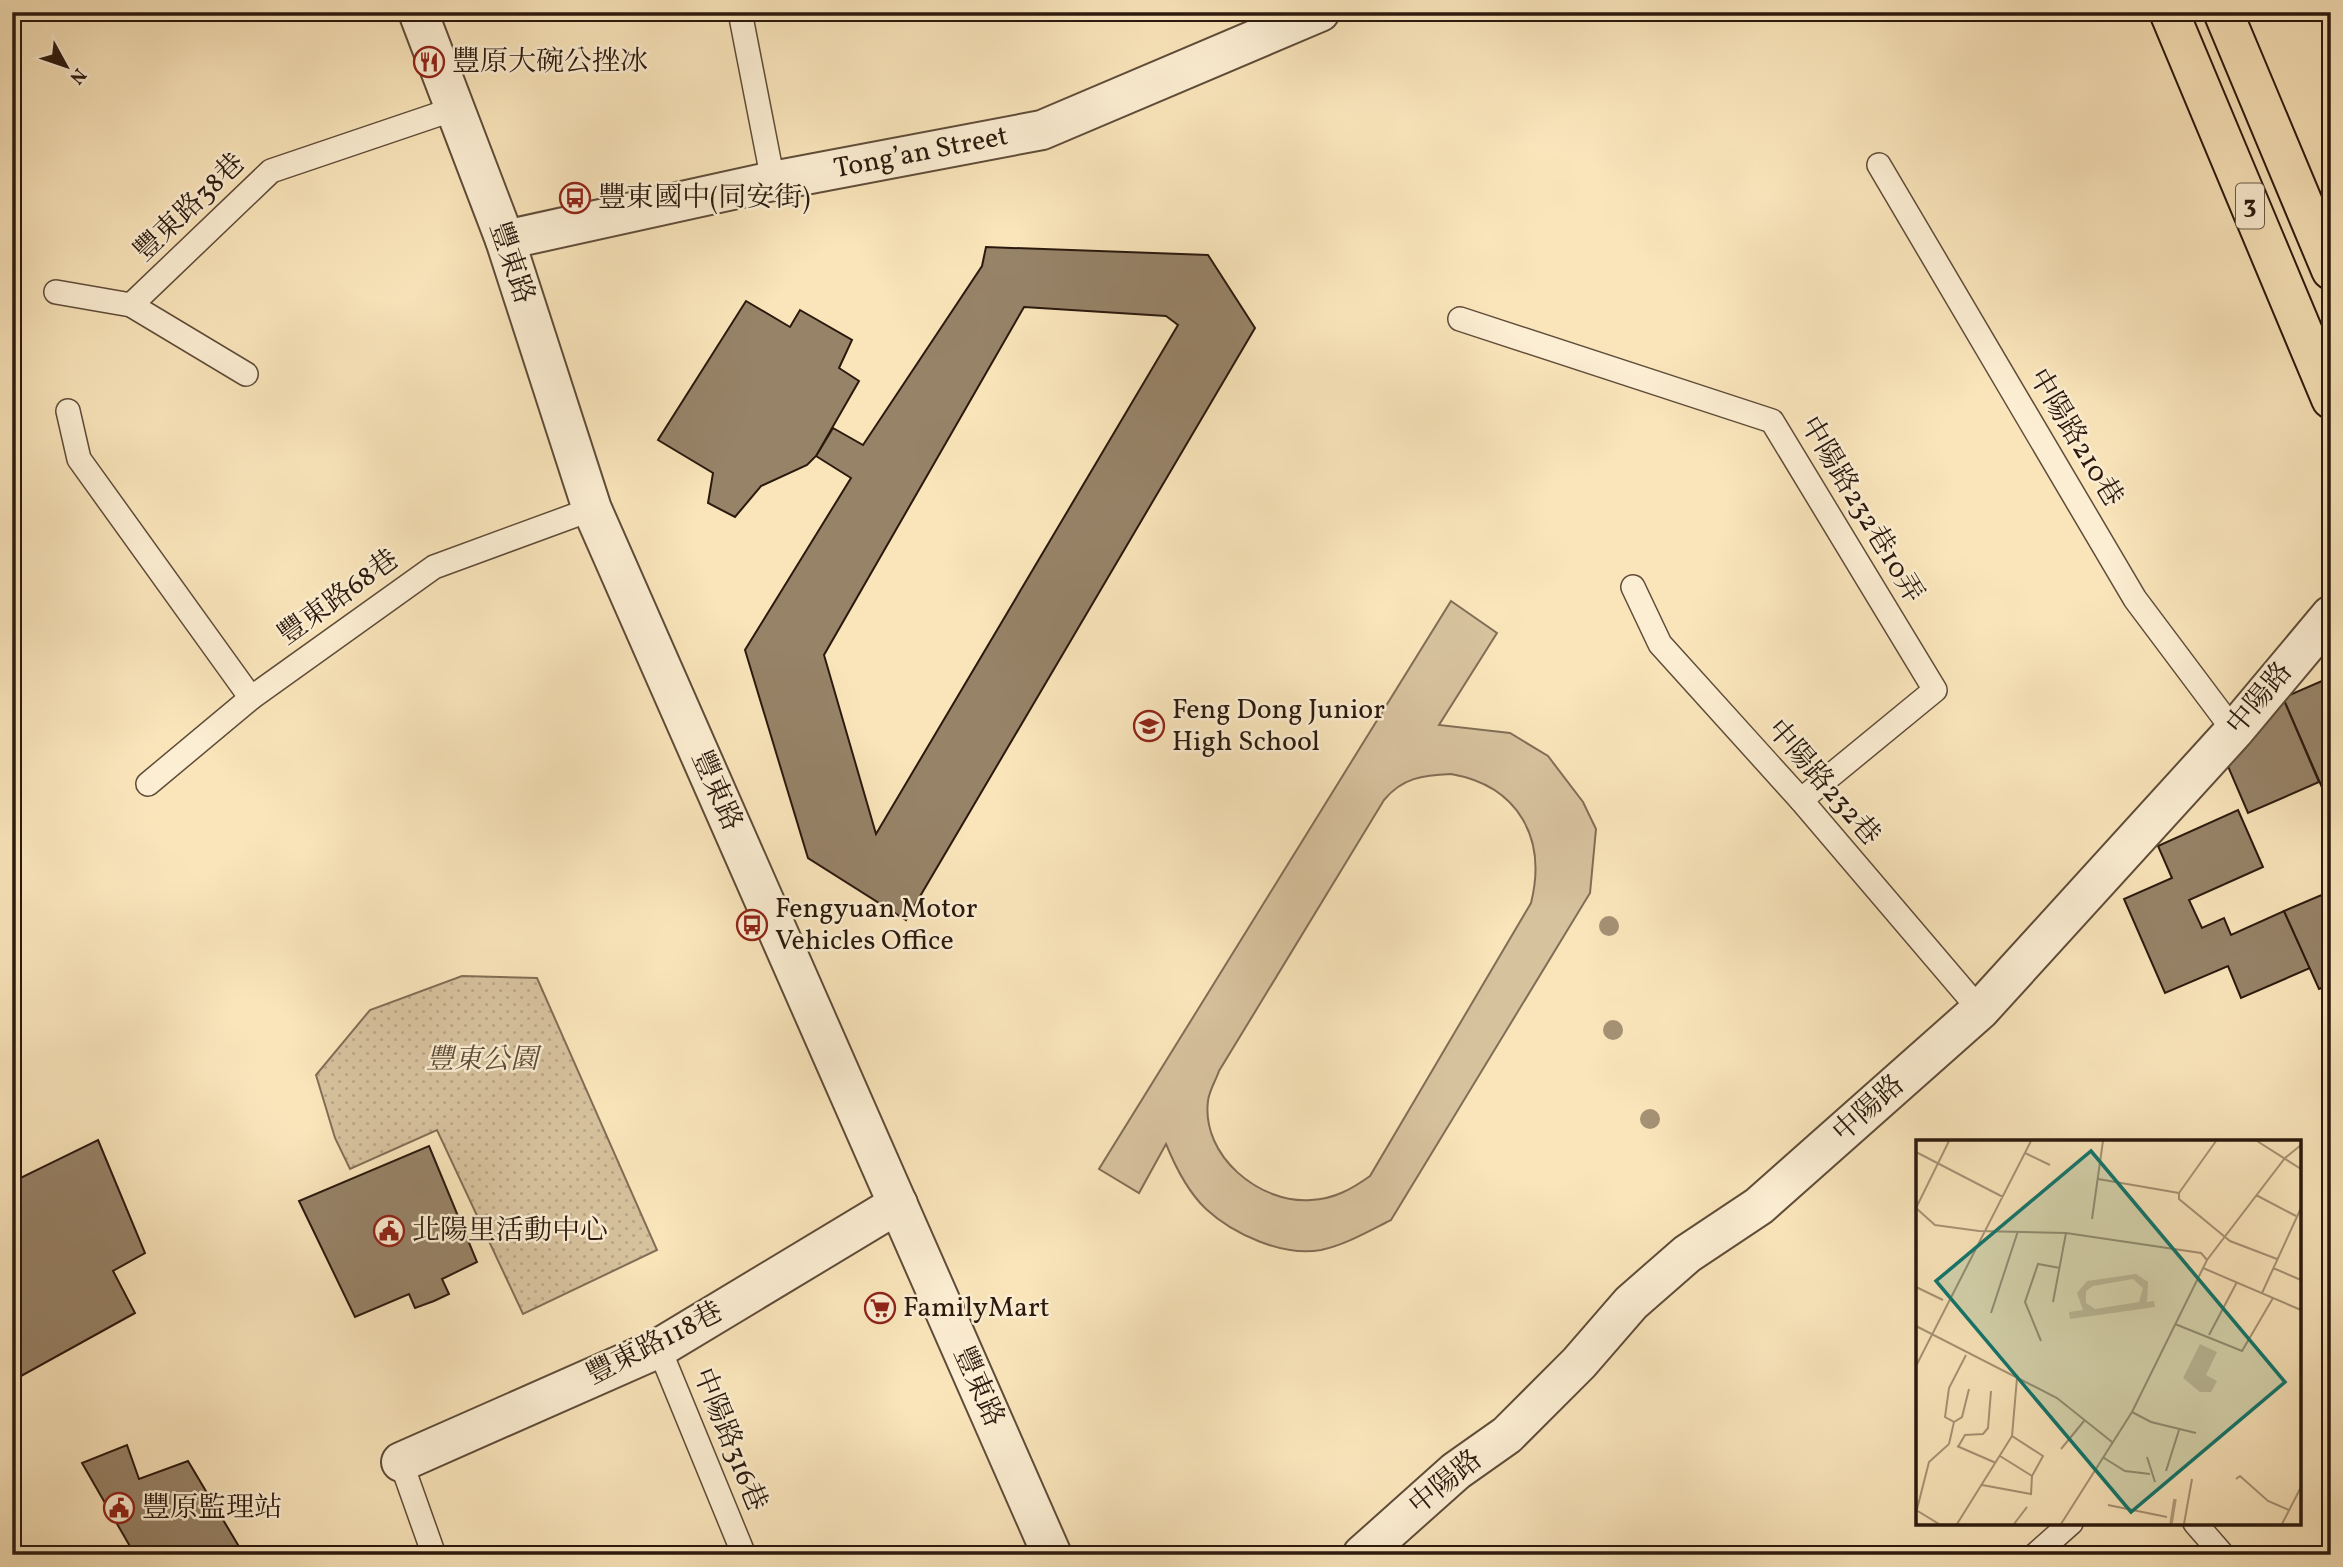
<svg xmlns="http://www.w3.org/2000/svg" width="2343" height="1567" font-family="Vollkorn,'Noto Serif TC',serif">
<defs>
<pattern id="grass-dots" width="8" height="8" patternUnits="userSpaceOnUse" patternTransform="scale(1.75)"><rect width="8" height="8" fill="#d7c29e"/><path d="M2 2h.1M6 6h.1" fill="none" stroke="#b9a687" stroke-width="1.8" stroke-linecap="round"/></pattern>
</defs>
<rect width="100%" height="100%" fill="#fae5bb"/>
<filter id="stains"><feTurbulence type="fractalNoise" baseFrequency=".00286" numOctaves="4"/><feColorMatrix values="0 0 0 0 .2 0 0 0 0 .09 0 0 0 0 .02 0 0 0 .5 -.17"/></filter>
<radialGradient id="worn" r=".72"><stop offset=".6" stop-color="#630" stop-opacity="0"/><stop offset="1" stop-color="#630" stop-opacity=".3"/></radialGradient>
<polygon fill="url(#grass-dots)" stroke="#816e56" stroke-width="2" points="462,976 537,978 657,1250 523,1314 437,1130 350,1169 335,1138 316,1075 370,1010"/>
<path fill="#d7c29e" stroke="#816e56" stroke-width="2" fill-rule="evenodd" d="M 1451,601 L 1497,633 L 1439,725 L 1510,733 L 1548,756 L 1583,802 L 1596,829 L 1590,893 L 1391,1220 C 1369,1231 1345,1245 1321,1250 C 1283,1257 1233,1234 1206,1209 C 1188,1192 1175,1166 1166,1144 L 1139,1193 L 1099,1169 ZM 1451,774 C 1519,786 1547,839 1531,903 L 1370,1176 C 1352,1189 1334,1199 1311,1200 C 1260,1204 1201,1156 1208,1101 C 1209,1091 1216,1080 1219,1071 L 1384,800 C 1402,778 1423,775 1451,774 Z"/>
<g fill="#978368" stroke="#2b190e" stroke-width="2" fill-rule="evenodd">
<path d="M 986,247 L 1208,255 L 1255,328 L 906,920 L 808,858 L 745,650 L 851,478 L 816,456 L 833,428 L 863,445 L 982,266 ZM 1024,307 L 1166,316 L 1178,325 L 876,834 L 824,655 Z"/>
<polygon points="746,301 790,327 800,310 852,340 839,368 859,381 816,456 807,465 761,486 735,517 708,503 713,473 658,440"/>
<polygon points="2331,677 2331,808 2283,698"/>
<polygon points="2283,698 2319,782 2248,813 2212,729"/>
<polygon points="2238,810 2263,867 2189,900 2202,928 2224,918 2231,935 2284,911 2310,968 2241,998 2228,966 2165,993 2124,899 2172,878 2158,846"/>
<polygon points="2331,891 2331,984 2319,989 2284,911"/>
<polygon points="98,1140 145,1253 113,1271 135,1313 12,1381 12,1182"/>
<polygon points="429,1146 477,1262 442,1279 449,1294 434,1301 415,1308 409,1294 355,1317 299,1201"/>
<polygon points="127,1445 139,1479 188,1461 244,1555 135,1555 82,1463"/>
</g>
<g fill="none" stroke-linecap="round" stroke-linejoin="round">
<g stroke="#5f4c39" stroke-width="26">
<g id="lane">
<polyline points="740,12 773,181"/>
<polyline points="1879,165 2135,599 2234,731"/>
<polyline points="56,292 131,305 246,374"/>
<polyline points="131,305 271,171 454,109"/>
<polyline points="1460,319 1772,421 1935,690 1801,800"/>
<polyline points="68,411 79,459 251,698"/>
<polyline points="1633,587 1660,644 1801,800 1980,1010"/>
<polyline points="148,784 251,698 434,567 592,509"/>
<polyline points="659,1348 744,1555"/>
<polyline points="401,1462 434,1555"/>
<polyline points="2195,1523 2223,1555"/>
<polyline points="2035,1555 2071,1523"/>
</g>
</g>
<g stroke="#5f4c39" stroke-width="42">
<g id="street">
<polyline points="418,12 505,240 592,509 1052,1555"/>
<polyline points="505,240 773,181 1042,130 1320,12"/>
<polyline points="401,1462 659,1348 898,1204"/>
<polyline points="1362,1555 1456,1471 1507,1435 1579,1363 1631,1303 1687,1254 1759,1206 1980,1010 2234,731 2331,615"/>
</g>
</g>
<g stroke="#2b190e" stroke-width="42">
<g id="primary">
<polyline points="2169,12 2331,399"/>
<polyline points="2223,12 2331,270"/>
</g>
</g>
<use href="#lane" stroke="#fceed3" stroke-width="23"/>
<use href="#street" stroke="#fceed3" stroke-width="38"/>
<use href="#primary" stroke="#fae5bb" stroke-width="38"/>
</g>
<g fill="#a59174">
<circle cx="1609" cy="926" r="10"/>
<circle cx="1613" cy="1030" r="10"/>
<circle cx="1650" cy="1119" r="10"/>
</g>
<defs>
<g id="restaurant-ring" transform="scale(1.575)"><circle r="9.5" fill="#fceed3" stroke="#8f2418" stroke-width="1.5"/><path d="M-5-6h1v4h1v-4h1v4h1v-4h1v5L-1.5 .5V6h-2V.5L-5-1ZM5-6V6H3V1.5H1.5Q1.5-4 5-6Z" fill="#8f2418"/></g>
<g id="bus-ring" transform="scale(1.575)"><circle r="9.5" fill="#fceed3" stroke="#8f2418" stroke-width="1.5"/><path d="M-5-6H5V4H4V6H2V4H-2V6H-4V4H-5ZM-3.5-4V0h7V-4ZM-3.5 1.2v1.5H-2V1.2ZM2 1.2v1.5H3.5V1.2Z" fill="#8f2418"/></g>
<g id="school-ring" transform="scale(1.575)"><circle r="9.5" fill="#fceed3" stroke="#8f2418" stroke-width="1.5"/><path d="M0-5L7-2L0 1L-7-2ZM-4 1L0 2.5L4 1V4Q0 6-4 4Z" fill="#8f2418"/></g>
<g id="civic-ring" transform="scale(1.575)"><circle r="9.5" fill="#fceed3" stroke="#8f2418" stroke-width="1.5"/><path d="M-.6-6.5H3V-4.5H.6V-3L4-1V1h2V6H-6V1h2V-1L-.6-3ZM-1.2 2.5V6h2.4V2.5Z" fill="#8f2418"/></g>
<g id="supermarket-ring" transform="scale(1.575)"><circle r="9.5" fill="#fceed3" stroke="#8f2418" stroke-width="1.5"/><path d="M-6-5.5h2.5l.6 2H6L4.5 2H-2.5L-4.4-4H-6ZM-1.5 3.2a1.3 1.3 0 1 0 .1 0ZM3 3.2a1.3 1.3 0 1 0 .1 0Z" fill="#8f2418"/></g>
</defs>
<g fill-rule="evenodd">
<use href="#restaurant-ring" x="429" y="62"/>
<use href="#bus-ring" x="575" y="198"/>
<use href="#school-ring" x="1149" y="726"/>
<use href="#bus-ring" x="752" y="925"/>
<use href="#civic-ring" x="389" y="1231"/>
<use href="#supermarket-ring" x="880" y="1308"/>
<use href="#civic-ring" x="119" y="1508"/>
</g>
<g text-anchor="middle" dominant-baseline="central" stroke-width="5" stroke-linejoin="round" paint-order="stroke">
<rect fill="#fceed3" stroke="#6a5949" stroke-width="2" x="2236" y="183.5" width="28" height="45" rx="5"/>
<g font-size="26" font-weight="bold" fill="#2b190e">
<text x="2250" y="206">3</text>
</g>
<g font-size="28" fill="#2b190e" stroke="#fceed3" text-anchor="start">
<text x="452" y="62">豐原大碗公挫冰</text>
<text x="598" y="198">豐東國中(同安街)</text>
<text x="1172" y="710">Feng Dong Junior<tspan x="1172" dy="32">High School</tspan></text>
<text x="775" y="909">Fengyuan Motor<tspan x="775" dy="32">Vehicles Office</tspan></text>
<text x="412" y="1231">北陽里活動中心</text>
<text x="903" y="1308">FamilyMart</text>
<text x="142" y="1508">豐原監理站</text>
</g>
<g font-size="28" fill="#2b190e" stroke="#fceed3">
<text transform="translate(921 153) rotate(-11)">Tong’an Street</text>
<text transform="translate(190 208) rotate(-44)">豐東路38巷</text>
<text transform="translate(511 263) rotate(71)">豐東路</text>
<text transform="translate(2075 438) rotate(59)">中陽路210巷</text>
<text transform="translate(1861 510) rotate(59)">中陽路232巷10弄</text>
<text transform="translate(339 598) rotate(-36)">豐東路68巷</text>
<text transform="translate(2260 699) rotate(-50)">中陽路</text>
<text transform="translate(1823 783) rotate(49)">中陽路232巷</text>
<text transform="translate(716 791) rotate(66)">豐東路</text>
<text transform="translate(1869 1109) rotate(-42)">中陽路</text>
<text transform="translate(655 1344) rotate(-27)">豐東路118巷</text>
<text transform="translate(978 1387) rotate(66)">豐東路</text>
<text transform="translate(729 1440) rotate(68)">中陽路316巷</text>
<text transform="translate(1446 1483) rotate(-39)">中陽路</text>
</g>
<g font-size="28" font-style="italic" fill="#5f4c39" stroke="#fceed3">
<text x="482" y="1060">豐東公園</text>
</g>
</g>
<g transform="translate(1916 1140)">
<rect width="385" height="385" fill="#fae5bb"/>
<path d="M 284,204 L 301,212 L 290,235 L 301,241 L 295,252 L 284,252 L 267,238 Z" fill="#d7c29e"/>
<path d="M 220,134 L 232,142 L 231,162 L 238,161 L 239,167 L 154,179 L 153,172 L 167,170 L 161,153 L 171,141 ZM 217,139 L 227,148 L 223,162 L 179,169 L 170,163 L 170,151 L 177,146 Z" fill="#d7c29e" fill-rule="evenodd"/>
<path fill="none" stroke="#b4a080" stroke-width="3.5" d="M 255,384 L 259,359"/>
<path fill="none" stroke="#a79376" stroke-width="2" d="M 33,1 L 0,68 L 19,85 L 63,91 L 150,93 L 285,113 L 291,120M 341,1 L 385,29M 0,12 L 87,57M 109,13 L 134,25M 182,39 L 263,53M 263,53 L 263,59 L 314,101 L 361,119M 263,53 L 300,1M 340,55 L 380,76M 176,79 L 187,1M 287,128 L 385,170M 357,128 L 385,140M 0,147 L 27,160M 346,153 L 385,68M 137,162 L 150,93M 75,173 L 102,91M 259,184 L 326,211 L 357,158M 0,186 L 141,258 L 196,302M 293,195 L 321,142M 125,201 L 109,162 L 122,124 L 144,128M 0,226 L 115,1M 216,272 L 235,282 L 280,293M 38,282 L 46,277 L 53,249M 33,304 L 38,282 L 29,277 L 33,248 L 50,215M 41,306 L 80,323M 42,307 L 49,295 L 67,294 L 72,288 L 75,251M 145,309 L 168,281M 84,316 L 116,336M 231,317 L 239,342M 188,318 L 209,331 L 234,334M 250,331 L 263,290M 320,339 L 324,336 L 352,361 L 373,370M 66,345 L 115,354 L 116,336 L 127,316 L 96,296M 192,365 L 251,377M 0,370 L 23,384M 0,373 L 13,322 L 33,304M 41,384 L 96,296 L 101,238M 98,384 L 111,367M 145,384 L 216,272 L 291,120 L 369,18 L 385,5M 268,384 L 276,339M 366,384 L 385,347"/>
<path fill="#0f766e" fill-opacity="0.15" stroke="#0f766e" stroke-width="3.5" d="M 175,11 L 369,242 L 215,372 L 20,141 Z"/>
<rect width="385" height="385" fill="none" stroke="#2b190e" stroke-width="3.5"/>
</g>
<rect width="2343" height="1567" fill="none" stroke="#fae5bb" stroke-width="42"/>
<rect x="14" y="14" width="2315" height="1539" fill="none" stroke="#2b190e" stroke-width="3.5"/>
<rect x="21" y="21" width="2301" height="1525" fill="none" stroke="#2b190e" stroke-width="2"/>
<g transform="translate(66 66) rotate(130)" stroke="#fceed3" stroke-width="5" paint-order="stroke">
<path d="M0-5L12 26L0 18L-12 26Z" fill="#2b190e"/>
<text y="-10" font-size="19" font-weight="bold" text-anchor="middle" fill="#2b190e">N</text>
</g>
<rect width="100%" height="100%" filter="url(#stains)"/>
<rect width="100%" height="100%" fill="url(#worn)"/>
</svg>
